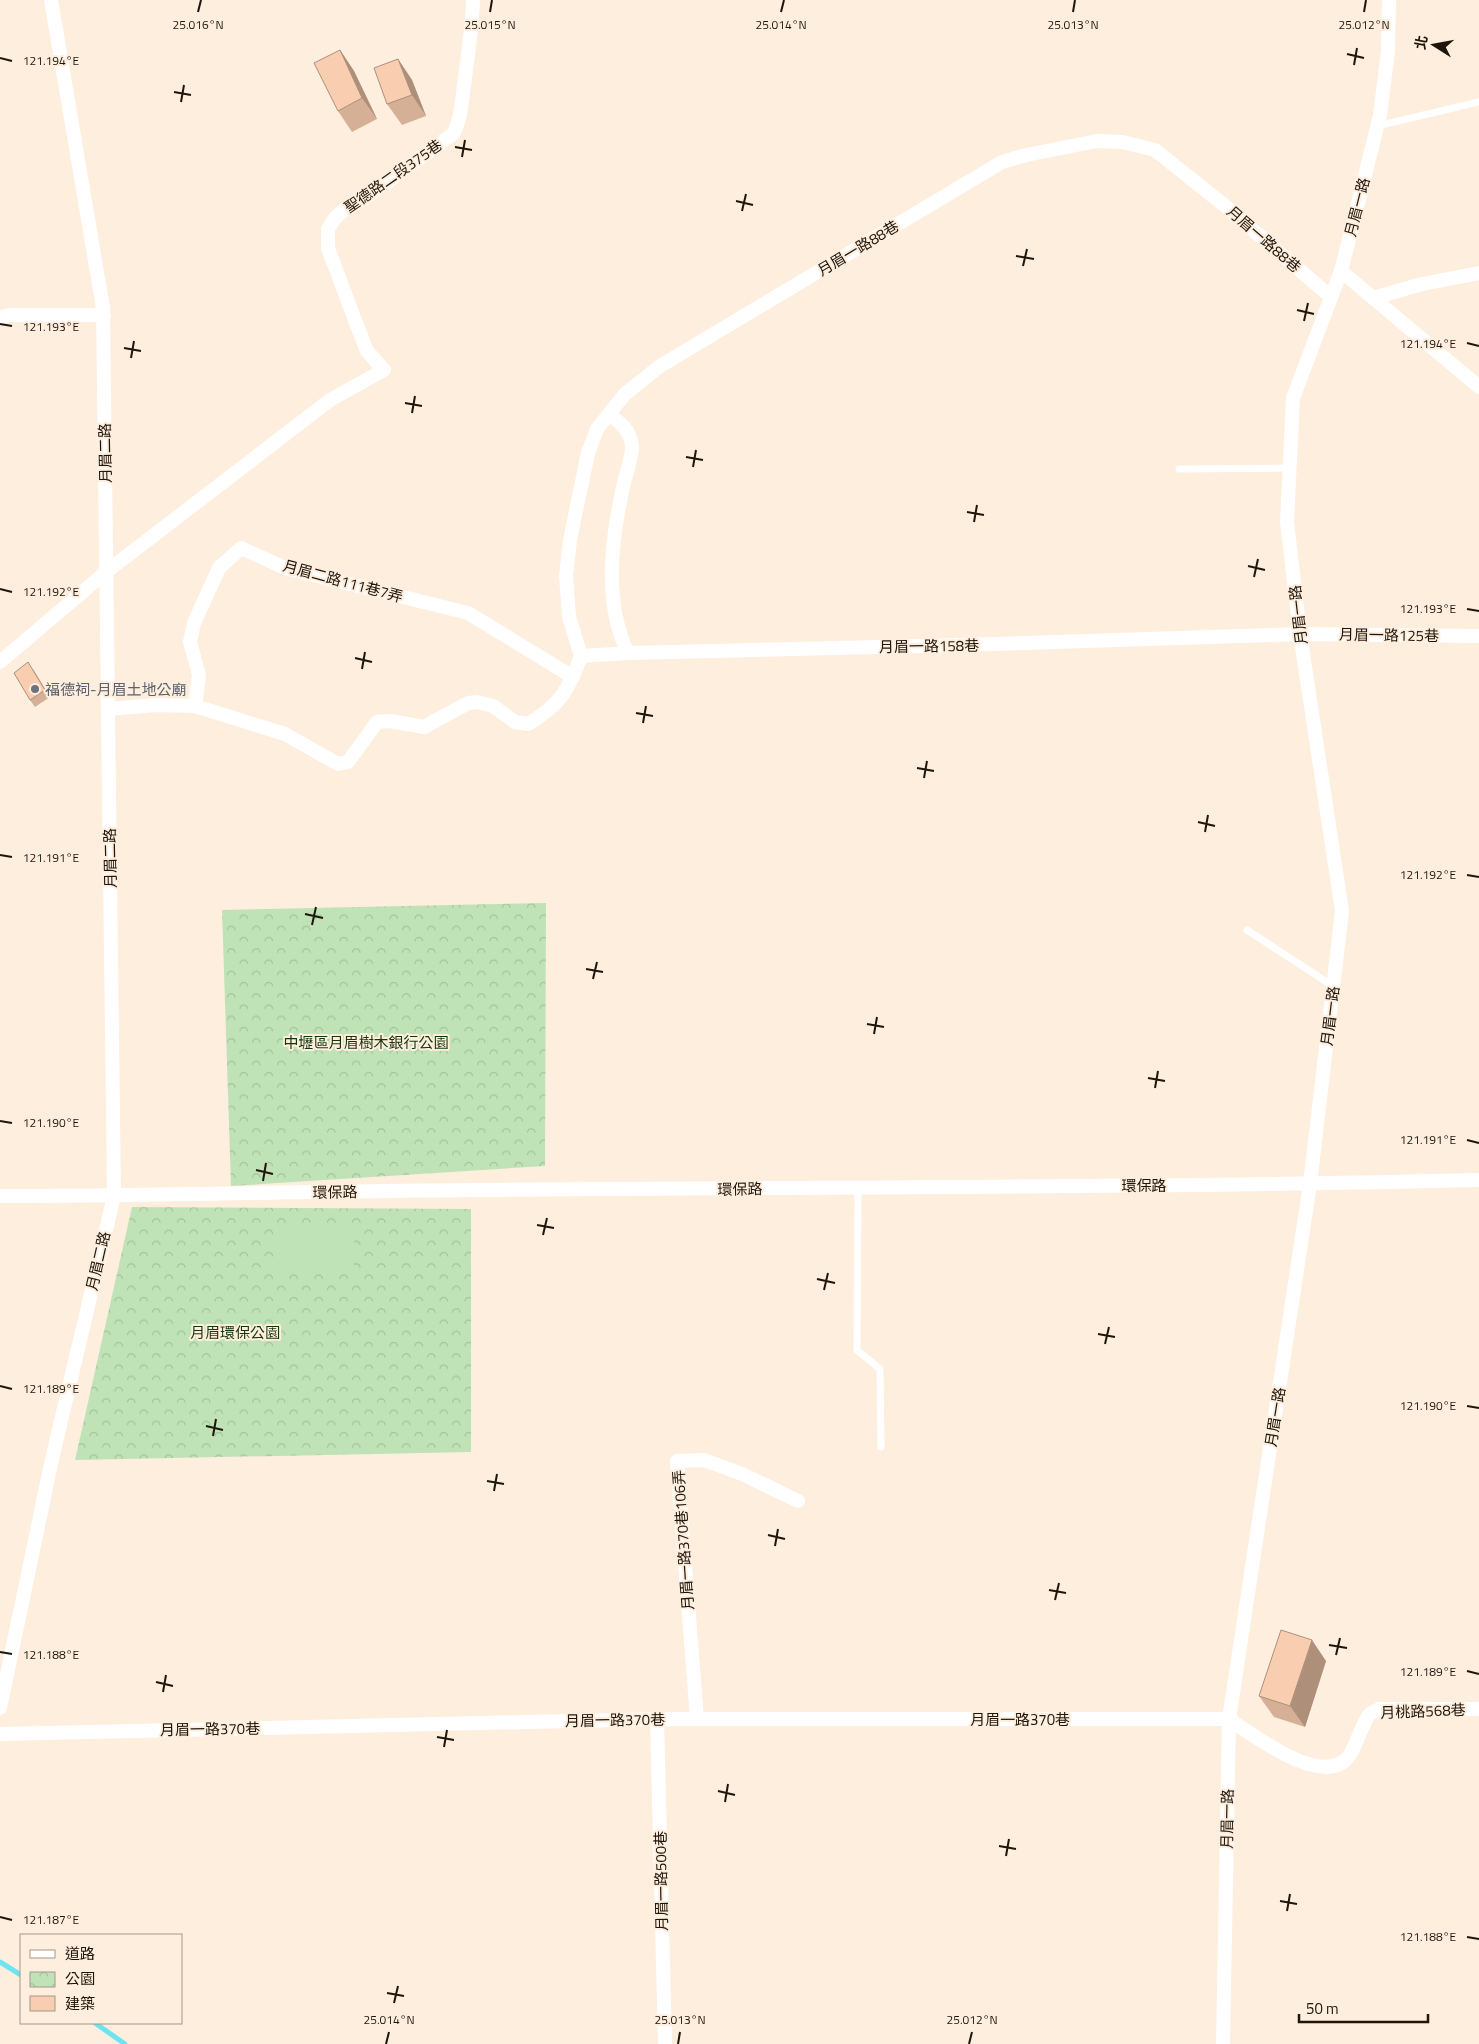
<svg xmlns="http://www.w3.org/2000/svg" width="1479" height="2044" font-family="'Titillium Web','Noto Sans TC',sans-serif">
<defs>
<pattern id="park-crowns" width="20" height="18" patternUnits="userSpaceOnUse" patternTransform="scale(1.25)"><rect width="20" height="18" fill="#bfe3b7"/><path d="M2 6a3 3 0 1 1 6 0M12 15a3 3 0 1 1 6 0" fill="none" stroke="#a4c29c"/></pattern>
</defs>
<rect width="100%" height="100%" fill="#feeede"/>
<g fill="url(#park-crowns)">
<polygon points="546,903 545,1166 231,1186 222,910"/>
<polygon points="132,1207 471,1209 471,1452 75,1460"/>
</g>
<polygon fill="#bfe3b7" points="275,1224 354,1224 354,1270 275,1271"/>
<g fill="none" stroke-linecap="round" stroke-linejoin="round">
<g stroke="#6fe3f0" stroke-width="5">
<polyline points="0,1962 21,1975"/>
<polyline points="95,2023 125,2044"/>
</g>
<g stroke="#fff" stroke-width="7">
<polyline points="1377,126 1479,102"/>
<polyline points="1179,469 1290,468"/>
<polyline points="1247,930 1333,986"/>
<polyline points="858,1187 857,1350 880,1369 881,1447"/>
</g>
<g stroke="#fff" stroke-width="14">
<polyline points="1341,271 1479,387"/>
<polyline points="1373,298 1422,284 1479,273"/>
<polyline points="0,318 8,315 104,315"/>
<path d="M 609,414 C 621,423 631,431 632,447 C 632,459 624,479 622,492 C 611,543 604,604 628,653"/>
<polyline points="581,656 569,617 566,576 570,540 588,453 597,429 625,394 660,366 1002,162 1026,155 1097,141 1122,142 1155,150 1224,205 1331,297"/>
<path d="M 0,662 L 106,572 L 330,400 L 384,370 L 367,351 L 356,323 L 328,248 L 328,229 L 335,218 L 345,209 L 365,198 L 453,134 C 461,120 462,100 464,85 C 468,56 472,29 473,0"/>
<polyline points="195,706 199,675 190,642 194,623 219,568 241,548 285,568 468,613 573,677"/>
<path d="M 108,709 L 157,705 L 195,706 L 285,734 L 338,764 L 348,762 L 377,722 L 390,721 L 424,727 L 468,703 L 477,702 L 493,706 L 515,722 L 528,724 C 560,705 568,691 581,656 L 628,653 L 961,645 L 1300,634 L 1479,636"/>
<path d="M 0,1196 C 159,1196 317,1191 476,1190 C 810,1187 1145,1188 1479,1180"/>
<polyline points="0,1708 52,1459 114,1196 103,308 51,0"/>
<polyline points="657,1719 665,2044"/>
<polyline points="697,1719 677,1461 704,1460 742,1474 798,1501"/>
<path d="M 0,1734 L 657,1719 L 1229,1719 C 1253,1735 1328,1793 1351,1753 C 1356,1744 1364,1721 1369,1715 C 1371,1712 1377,1711 1379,1709 L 1479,1709"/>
<polyline points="1223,2044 1229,1719 1310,1184 1342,911 1300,634 1287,522 1293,398 1341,271 1380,115 1388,51 1389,0"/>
</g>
</g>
<g fill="#d6b096">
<polygon points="340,50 354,71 377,119 352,132 338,111"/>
<polygon points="398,59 412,80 426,116 402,125 387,104"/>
<polygon points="33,669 50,697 35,707 30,700"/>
<polygon points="1326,1661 1305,1727 1274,1717 1259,1696"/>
</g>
<g fill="#ae907a">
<polygon points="340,50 354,71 377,119 362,98"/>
<polygon points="398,59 412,80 426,116 412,95"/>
<polygon points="1312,1640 1326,1661 1305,1727 1290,1706"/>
</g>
<g fill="#f9cdaf" stroke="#ae907a">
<polygon points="340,50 362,98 338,111 314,63"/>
<polygon points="398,59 412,95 387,104 374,68"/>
<polygon points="28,662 45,690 30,700 14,673"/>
<polygon points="1281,1630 1312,1640 1290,1706 1259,1696"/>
</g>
<path fill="none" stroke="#1e150b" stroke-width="2" d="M 198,12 L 201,0M 490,12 L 492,0M 781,12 L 784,0M 1073,12 L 1075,0M 1364,12 L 1366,0M 1347,54 L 1364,58M 0,58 L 12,61M 1354,65 L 1357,48M 174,92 L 191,95M 181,102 L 184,85M 455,147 L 472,150M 462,157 L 465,140M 736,201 L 753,205M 742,211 L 746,194M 1016,256 L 1034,259M 1023,266 L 1027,249M 1297,310 L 1314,314M 1304,321 L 1308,303M 0,324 L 12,326M 1467,343 L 1479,346M 124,348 L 141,351M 131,358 L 134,341M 405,403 L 422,406M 412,413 L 415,396M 686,457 L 703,460M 693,467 L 696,450M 967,512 L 984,515M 974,522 L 977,505M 1248,566 L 1265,570M 1254,577 L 1258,559M 0,589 L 12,592M 1467,609 L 1479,611M 355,658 L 372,662M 362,669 L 365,652M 636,713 L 653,716M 643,723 L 646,706M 917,768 L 934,771M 924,778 L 927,761M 1198,822 L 1215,826M 1205,832 L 1208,815M 0,855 L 12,857M 1467,875 L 1479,877M 305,914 L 323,918M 312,925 L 316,907M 586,969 L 603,972M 593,979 L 597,962M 867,1024 L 884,1027M 874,1034 L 877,1017M 1148,1078 L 1165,1081M 1155,1088 L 1158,1071M 0,1121 L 12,1123M 1467,1140 L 1479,1143M 256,1170 L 273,1174M 263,1181 L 266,1163M 537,1225 L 554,1228M 543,1235 L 547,1218M 817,1279 L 835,1283M 824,1290 L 828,1273M 1098,1334 L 1115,1337M 1105,1344 L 1109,1327M 0,1386 L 12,1389M 1467,1406 L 1479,1408M 206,1426 L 223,1430M 213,1436 L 216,1419M 487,1481 L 504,1484M 494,1491 L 497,1474M 768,1535 L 785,1539M 775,1546 L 778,1529M 1049,1590 L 1066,1593M 1055,1600 L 1059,1583M 1329,1645 L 1347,1648M 0,1652 L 12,1654M 1336,1655 L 1340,1638M 1467,1671 L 1479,1674M 156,1682 L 173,1686M 163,1692 L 166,1675M 437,1737 L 454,1740M 444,1747 L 447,1730M 718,1791 L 735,1795M 725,1802 L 728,1784M 999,1846 L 1016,1849M 1006,1856 L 1009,1839M 1280,1901 L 1297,1904M 1287,1911 L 1290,1894M 0,1917 L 12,1920M 1467,1937 L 1479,1939M 387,1993 L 404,1996M 394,2003 L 398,1986M 386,2044 L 389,2032M 678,2044 L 680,2032M 969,2044 L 972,2032"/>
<circle fill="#6b7280" stroke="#feeede" stroke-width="2" cx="35" cy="689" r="5"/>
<g text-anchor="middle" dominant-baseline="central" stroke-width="4" stroke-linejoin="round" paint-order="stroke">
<g font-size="15" fill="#1e150b" stroke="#feeede">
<text transform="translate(393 176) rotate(-35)">聖德路二段375巷</text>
<text transform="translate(1357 207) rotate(-76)">月眉一路</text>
<text transform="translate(1264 239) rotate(41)">月眉一路88巷</text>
<text transform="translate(858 248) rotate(-31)">月眉一路88巷</text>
<text transform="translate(105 453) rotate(-91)">月眉二路</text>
<text transform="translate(343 581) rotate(15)">月眉二路111巷7弄</text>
<text transform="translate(1298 615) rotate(-97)">月眉一路</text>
<text transform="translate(1389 635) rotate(1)">月眉一路125巷</text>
<text transform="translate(929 646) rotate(-1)">月眉一路158巷</text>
<text transform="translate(110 858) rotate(-91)">月眉二路</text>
<text transform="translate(1330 1016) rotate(-83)">月眉一路</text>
<text x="1144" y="1185">環保路</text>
<text transform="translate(740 1189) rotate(-1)">環保路</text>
<text transform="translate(335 1192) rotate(-1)">環保路</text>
<text transform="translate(98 1261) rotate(-77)">月眉二路</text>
<text transform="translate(1275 1417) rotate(-81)">月眉一路</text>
<text transform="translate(683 1540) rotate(-94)">月眉一路370巷106弄</text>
<text transform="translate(1423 1711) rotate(-2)">月桃路568巷</text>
<text x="1020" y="1719">月眉一路370巷</text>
<text transform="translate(615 1720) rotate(-1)">月眉一路370巷</text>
<text transform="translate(210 1729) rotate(-1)">月眉一路370巷</text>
<text transform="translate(1227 1819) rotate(-89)">月眉一路</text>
<text transform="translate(661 1881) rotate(-91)">月眉一路500巷</text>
</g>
<g font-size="15" fill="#5b616d" stroke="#feeede" text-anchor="start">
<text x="45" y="689">福德祠-月眉土地公廟</text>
</g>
<g font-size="15" fill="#13370a" stroke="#feeede">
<text x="366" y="1042">中壢區月眉樹木銀行公園</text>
<text x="235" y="1332">月眉環保公園</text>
</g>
</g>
<g font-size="12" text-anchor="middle" fill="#1e150b" stroke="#feeede" stroke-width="4" stroke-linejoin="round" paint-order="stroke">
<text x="198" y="29">25.016°N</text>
<text x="490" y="29">25.015°N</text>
<text x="781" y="29">25.014°N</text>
<text x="1073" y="29">25.013°N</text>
<text x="1364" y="29">25.012°N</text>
<text x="51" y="65">121.194°E</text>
<text x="51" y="331">121.193°E</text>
<text x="1428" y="348">121.194°E</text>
<text x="51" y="596">121.192°E</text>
<text x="1428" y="613">121.193°E</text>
<text x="51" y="862">121.191°E</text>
<text x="1428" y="879">121.192°E</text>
<text x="51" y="1127">121.190°E</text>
<text x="1428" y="1144">121.191°E</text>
<text x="51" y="1393">121.189°E</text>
<text x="1428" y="1410">121.190°E</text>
<text x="51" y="1659">121.188°E</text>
<text x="1428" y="1676">121.189°E</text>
<text x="51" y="1924">121.187°E</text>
<text x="1428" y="1941">121.188°E</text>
<text x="389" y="2024">25.014°N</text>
<text x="680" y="2024">25.013°N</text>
<text x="972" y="2024">25.012°N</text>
</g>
<rect x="20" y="1934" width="162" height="90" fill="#feeede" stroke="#a4978a"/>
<rect x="30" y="1950" width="25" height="8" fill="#ffffff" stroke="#a4978a"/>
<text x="65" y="1959" font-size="15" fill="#1e150b">道路</text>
<rect x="30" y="1972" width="25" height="15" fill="url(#park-crowns)" stroke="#a4978a"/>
<text x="65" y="1984" font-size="15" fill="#1e150b">公園</text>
<rect x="30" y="1996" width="25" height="15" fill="#f9cdaf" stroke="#a4978a"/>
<text x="65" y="2009" font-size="15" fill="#1e150b">建築</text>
<g transform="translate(1434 45) rotate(281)" stroke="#feeede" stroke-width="4" paint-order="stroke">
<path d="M0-4L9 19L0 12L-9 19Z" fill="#1e150b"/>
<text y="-8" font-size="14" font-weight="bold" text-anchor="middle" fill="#1e150b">北</text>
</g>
<path d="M1299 2014v8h129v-8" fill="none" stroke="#1e150b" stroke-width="2.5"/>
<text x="1306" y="2014" font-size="15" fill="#1e150b" stroke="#feeede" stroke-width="4" paint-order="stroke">50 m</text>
</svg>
